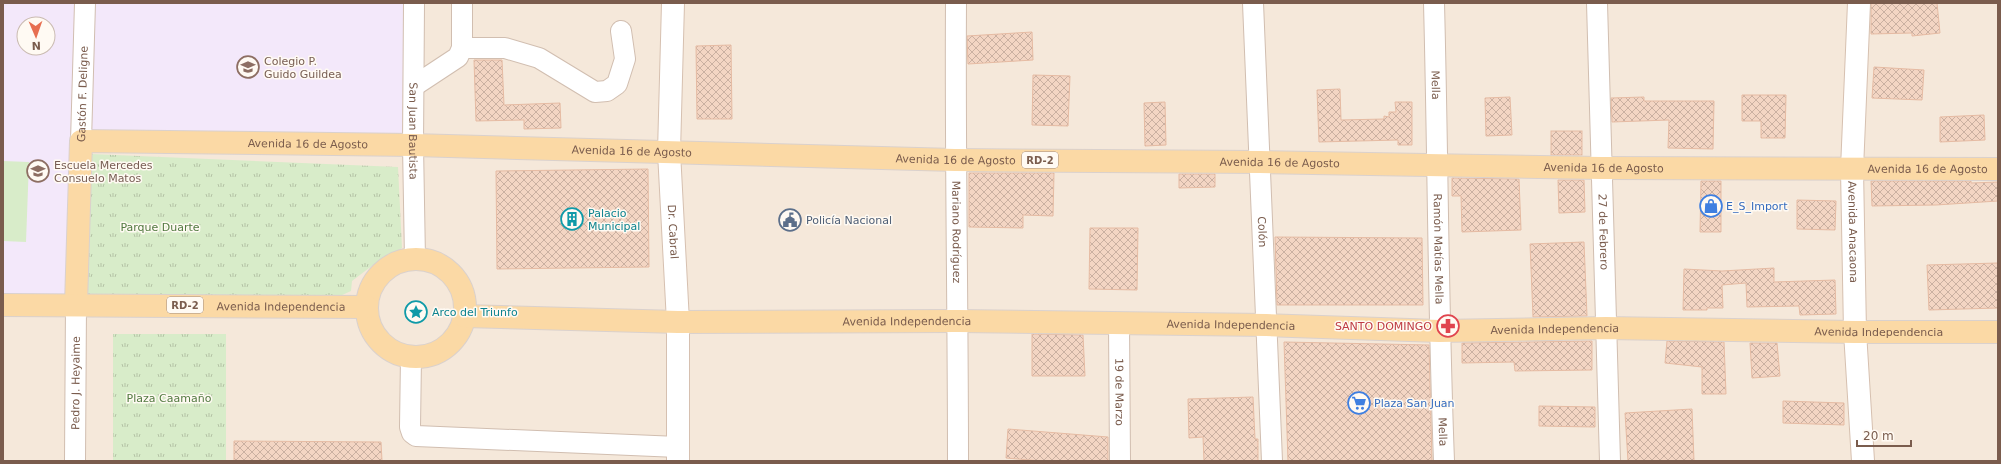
<svg xmlns="http://www.w3.org/2000/svg" width="2001" height="464" font-family="'DejaVu Sans',sans-serif">
<defs>
<pattern id="park-tufts" width="24" height="20" patternUnits="userSpaceOnUse"><rect width="24" height="20" fill="#d8ecc9"/><path d="M3 7l-1-3M5 7V3M7 7l1-3M15 17l-1-3M17 17v-4M19 17l1-3" fill="none" stroke="#b4c2a5"/></pattern>
<pattern id="building-cross-hatch" width="8" height="8" patternUnits="userSpaceOnUse"><rect width="8" height="8" fill="#f3d5c3"/><path d="M0 0l8 8M0 8l8-8" fill="none" stroke="#cab0a1"/></pattern>
</defs>
<rect width="100%" height="100%" fill="#fdf6ec"/>
<path fill="#f5e8da" fill-rule="evenodd" d="M 3,3 L 1998,3 L 1998,461 L 3,461 ZM 24,24 L 48,24 L 48,48 L 24,48 Z"/>
<g fill="#f3e8fa" fill-rule="evenodd">
<path d="M 3,3 L 80,3 L 67,294 L 3,297 ZM 24,24 L 48,24 L 48,48 L 24,48 Z"/>
<polygon points="95,3 404,3 402,135 91,130"/>
</g>
<polygon fill="#d8ecc9" points="3,161 29,162 26,242 3,241"/>
<g fill="url(#park-tufts)">
<polygon points="91,154 398,167 402,248 373,265 352,281 351,291 329,301 86,295"/>
<rect x="113" y="334" width="113" height="127"/>
</g>
<g fill="url(#building-cross-hatch)" stroke="#e6bba3">
<polygon points="1871,3 1937,3 1940,33 1912,36 1912,33 1871,34"/>
<polygon points="1032,32 1033,60 968,64 967,36"/>
<polygon points="731,45 732,119 697,119 696,46"/>
<polygon points="474,60 502,60 504,105 560,103 561,128 524,129 524,120 476,121"/>
<polygon points="1874,67 1924,70 1922,100 1872,98"/>
<polygon points="1033,75 1070,76 1068,126 1032,125"/>
<polygon points="1340,89 1341,120 1384,119 1384,116 1389,117 1389,112 1396,112 1395,102 1412,102 1412,145 1398,145 1398,140 1319,142 1317,90"/>
<polygon points="1742,95 1786,95 1785,138 1761,138 1761,121 1742,121"/>
<polygon points="1510,97 1512,135 1486,136 1485,98"/>
<polygon points="1644,97 1644,101 1714,101 1713,149 1668,148 1669,120 1612,122 1611,98"/>
<polygon points="1165,102 1166,145 1145,146 1144,103"/>
<polygon points="1984,115 1985,140 1940,142 1940,117"/>
<rect x="1551" y="131" width="31" height="24"/>
<polygon points="648,169 649,267 497,269 496,171"/>
<polygon points="969,173 1054,173 1053,216 1023,215 1023,228 969,227"/>
<polygon points="1179,174 1215,174 1215,187 1179,188"/>
<polygon points="1452,178 1519,179 1521,230 1462,232 1461,196 1452,196"/>
<polygon points="1558,180 1584,180 1585,212 1559,213"/>
<polygon points="1701,181 1721,181 1721,232 1700,232"/>
<polygon points="1871,181 1971,181 1971,183 1998,182 1998,201 1936,205 1872,206"/>
<polygon points="1797,200 1836,201 1835,230 1797,229"/>
<polygon points="1090,228 1138,228 1137,290 1089,289"/>
<polygon points="1275,237 1422,238 1423,305 1277,305"/>
<polygon points="1584,242 1587,316 1533,317 1530,244"/>
<polygon points="1998,263 1998,308 1929,310 1927,265"/>
<polygon points="1774,268 1774,282 1835,280 1836,314 1800,315 1799,306 1747,307 1746,283 1722,285 1723,308 1707,308 1707,310 1683,310 1684,269 1722,271"/>
<polygon points="1032,334 1083,335 1085,376 1032,376"/>
<polygon points="1592,341 1592,370 1515,371 1514,362 1462,363 1462,343"/>
<polygon points="1667,341 1724,342 1726,394 1702,394 1702,367 1665,363"/>
<polygon points="1284,342 1429,345 1432,461 1288,461"/>
<polygon points="1750,343 1777,343 1780,376 1752,378"/>
<polygon points="1253,397 1255,439 1258,439 1258,461 1204,461 1203,437 1189,438 1188,399"/>
<polygon points="1783,401 1844,403 1844,425 1783,423"/>
<polygon points="1539,406 1595,407 1595,427 1539,426"/>
<polygon points="1692,409 1694,461 1628,461 1625,413"/>
<polygon points="1008,429 1108,437 1108,461 1041,461 1006,458"/>
<polygon points="234,441 381,442 382,461 234,461"/>
</g>
<g fill="none" stroke-linecap="round" stroke-linejoin="round">
<g stroke="#d1beb0" stroke-width="22">
<g id="street">
<path id="s1" d="M 414,3 L 413,145 L 415,259"/>
<path id="s2" d="M 956,3 C 955,156 958,308 958,461"/>
<path id="s3" d="M 1253,3 L 1272,461"/>
<path id="s4" d="M 1434,3 C 1438,156 1438,308 1444,461"/>
<path id="s5" d="M 1597,3 L 1610,461"/>
<polyline points="462,48 505,48 539,58 595,92 607,91 617,84 625,59 621,31"/>
<polyline points="414,86 458,57 462,48 462,3"/>
<path id="s6" d="M 81,141 L 85,3"/>
<path id="s7" d="M 1119,323 L 1120,461"/>
<polyline points="411,357 410,427 412,433 416,436 678,447"/>
<path id="s8" d="M 75,461 L 76,304"/>
</g>
</g>
<g stroke="#d6c0b0" stroke-width="24">
<g id="secondary">
<path id="s9" d="M 673,3 L 669,152 L 678,322 L 678,461"/>
<path id="s10" d="M 1859,3 L 1852,169 L 1855,332 L 1863,461"/>
</g>
</g>
<g stroke="#dad1cd" stroke-width="24">
<g id="primary">
<circle cx="416" cy="308" r="49"/>
<path id="s11" d="M 76,304 L 81,141 L 413,145 L 955,160 L 1260,162 L 1601,168 L 1998,169"/>
<path id="s12" d="M 3,305 L 367,307"/>
<path id="s13" d="M 464,316 L 678,322 L 958,321 L 1266,325 L 1439,331 L 1606,328 L 1855,332 L 1998,332"/>
</g>
</g>
<use href="#street" stroke="#fff" stroke-width="20"/>
<use href="#secondary" stroke="#fff" stroke-width="22"/>
<use href="#primary" stroke="#fbd9a5" stroke-width="22"/>
</g>
<defs>
<g id="school-ring" transform="scale(1.15)"><circle r="9.5" fill="#fffaf3" stroke="#8d6e63" stroke-width="1.5"/><path d="M0-5L7-2L0 1L-7-2ZM-4 1L0 2.5L4 1V4Q0 6-4 4Z" fill="#8d6e63"/></g>
<g id="shop-ring" transform="scale(1.15)"><circle r="9.5" fill="#fffaf3" stroke="#3f7fe0" stroke-width="1.5"/><path d="M-5-2.5h2.3a2.7 3.5 0 0 1 5.4 0H5L5.5 6h-11ZM-1.5-2.5h3a1.5 2.3 0 0 0-3 0Z" fill="#3f7fe0"/></g>
<g id="building-ring" transform="scale(1.15)"><circle r="9.5" fill="#fffaf3" stroke="#0f9aa8" stroke-width="1.5"/><path d="M-4-6H4V6H1V3H-1V6H-4ZM-2.5-4.3h1.7v1.8h-1.7ZM.8-4.3h1.7v1.8H.8ZM-2.5-1h1.7V.8h-1.7ZM.8-1h1.7V.8H.8Z" fill="#0f9aa8"/></g>
<g id="civic-ring" transform="scale(1.15)"><circle r="9.5" fill="#fffaf3" stroke="#5c6f8a" stroke-width="1.5"/><path d="M-.6-6.5H3V-4.5H.6V-3L4-1V1h2V6H-6V1h2V-1L-.6-3ZM-1.2 2.5V6h2.4V2.5Z" fill="#5c6f8a"/></g>
<g id="sight-ring" transform="scale(1.15)"><circle r="9.5" fill="#fffaf3" stroke="#0f9aa8" stroke-width="1.5"/><path d="M0-6L1.8-2.2L6-1.7L2.9 1.2L3.7 5.4L0 3.3L-3.7 5.4L-2.9 1.2L-6-1.7L-1.8-2.2Z" fill="#0f9aa8"/></g>
<g id="pharmacy-ring" transform="scale(1.15)"><circle r="9.5" fill="#fffaf3" stroke="#e0444e" stroke-width="1.5"/><path d="M-2-6h4v4h4v4h-4v4h-4v-4h-4v-4h4Z" fill="#e0444e"/></g>
<g id="supermarket-ring" transform="scale(1.15)"><circle r="9.5" fill="#fffaf3" stroke="#3f7fe0" stroke-width="1.5"/><path d="M-6-5.5h2.5l.6 2H6L4.5 2H-2.5L-4.4-4H-6ZM-1.5 3.2a1.3 1.3 0 1 0 .1 0ZM3 3.2a1.3 1.3 0 1 0 .1 0Z" fill="#3f7fe0"/></g>
</defs>
<g fill-rule="evenodd">
<use href="#school-ring" x="248" y="67"/>
<use href="#school-ring" x="38" y="171"/>
<use href="#shop-ring" x="1711" y="206"/>
<use href="#building-ring" x="572" y="219"/>
<use href="#civic-ring" x="790" y="220"/>
<use href="#sight-ring" x="416" y="312"/>
<use href="#pharmacy-ring" x="1448" y="326"/>
<use href="#supermarket-ring" x="1359" y="403"/>
</g>
<g text-anchor="middle" dominant-baseline="central" stroke-width="3" stroke-linejoin="round" paint-order="stroke">
<g fill="#fffaf3" stroke="#a28b7f" stroke-width="1">
<rect x="1022" y="152" width="36" height="16" rx="3"/>
<rect x="167" y="297" width="36" height="16" rx="3"/>
</g>
<g font-size="10" font-weight="bold" fill="#7a5c4d">
<text x="1040" y="160">RD-2</text>
<text x="185" y="305">RD-2</text>
</g>
<g font-size="11" fill="#785e54" stroke="#fffaf3" text-anchor="start">
<text x="264" y="61">Colegio P.<tspan x="264" dy="13">Guido Guildea</tspan></text>
<text x="54" y="165">Escuela Mercedes<tspan x="54" dy="13">Consuelo Matos</tspan></text>
</g>
<g font-size="11" fill="#7a5c4d" stroke="#fffaf3">
<text stroke="none"><textPath href="#s4" startOffset="82">Mella</textPath></text>
<text stroke="none"><textPath href="#s6" startOffset="47">Gastón F. Deligne</textPath></text>
<text stroke="none"><textPath href="#s1" startOffset="128">San Juan Bautista</textPath></text>
<text stroke="none"><textPath href="#s11" startOffset="390">Avenida 16 de Agosto</textPath></text>
<text stroke="none"><textPath href="#s11" startOffset="714">Avenida 16 de Agosto</textPath></text>
<text stroke="none"><textPath href="#s11" startOffset="1038">Avenida 16 de Agosto</textPath></text>
<text stroke="none"><textPath href="#s11" startOffset="1362">Avenida 16 de Agosto</textPath></text>
<text stroke="none"><textPath href="#s11" startOffset="1686">Avenida 16 de Agosto</textPath></text>
<text stroke="none"><textPath href="#s11" startOffset="2010">Avenida 16 de Agosto</textPath></text>
<text stroke="none"><textPath href="#s9" startOffset="229">Dr. Cabral</textPath></text>
<text stroke="none"><textPath href="#s2" startOffset="229">Mariano Rodríguez</textPath></text>
<text stroke="none"><textPath href="#s3" startOffset="229">Colón</textPath></text>
<text stroke="none"><textPath href="#s5" startOffset="229">27 de Febrero</textPath></text>
<text stroke="none"><textPath href="#s10" startOffset="229">Avenida Anacaona</textPath></text>
<text stroke="none"><textPath href="#s4" startOffset="246">Ramón Matías Mella</textPath></text>
<text stroke="none"><textPath href="#s12" startOffset="278">Avenida Independencia</textPath></text>
<text stroke="none"><textPath href="#s13" startOffset="443">Avenida Independencia</textPath></text>
<text stroke="none"><textPath href="#s13" startOffset="767">Avenida Independencia</textPath></text>
<text stroke="none"><textPath href="#s13" startOffset="1091">Avenida Independencia</textPath></text>
<text stroke="none"><textPath href="#s13" startOffset="1415">Avenida Independencia</textPath></text>
<text stroke="none"><textPath href="#s8" startOffset="78">Pedro J. Heyaime</textPath></text>
<text stroke="none"><textPath href="#s7" startOffset="69">19 de Marzo</textPath></text>
<text stroke="none"><textPath href="#s4" startOffset="429">Mella</textPath></text>
</g>
<g font-size="11" fill="#366cbe" stroke="#fffaf3" text-anchor="start">
<text x="1726" y="206">E_S_Import</text>
<text x="1374" y="403">Plaza San Juan</text>
</g>
<g font-size="11" fill="#0d838f" stroke="#fffaf3" text-anchor="start">
<text x="588" y="213">Palacio<tspan x="588" dy="13">Municipal</tspan></text>
<text x="432" y="312">Arco del Triunfo</text>
</g>
<g font-size="11" fill="#4e5e75" stroke="#fffaf3" text-anchor="start">
<text x="806" y="220">Policía Nacional</text>
</g>
<g font-size="11" fill="#537a41" stroke="#fffaf3">
<text x="160" y="227">Parque Duarte</text>
<text x="169" y="398">Plaza Caamaño</text>
</g>
<g font-size="11" fill="#be3a42" stroke="#fffaf3" text-anchor="end">
<text x="1432" y="326">SANTO DOMINGO</text>
</g>
</g>
<rect width="2001" height="464" fill="none" stroke="#7a5c4d" stroke-width="8"/>
<g transform="translate(36 36) rotate(178)"><circle r="19" fill="#fffaf3" stroke="#cabbb1"/>
<path d="M0-3L7 15L0 10L-7 15Z" fill="#e76f51"/>
<text y="-6" font-size="11" font-weight="bold" text-anchor="middle" fill="#7a5c4d">N</text>
</g>
<path d="M1857 440v6h54v-6" fill="none" stroke="#7a5c4d" stroke-width="2"/>
<text x="1863" y="440" font-size="12" fill="#7a5c4d" stroke="#fffaf3" stroke-width="3" paint-order="stroke">20 m</text>
</svg>
